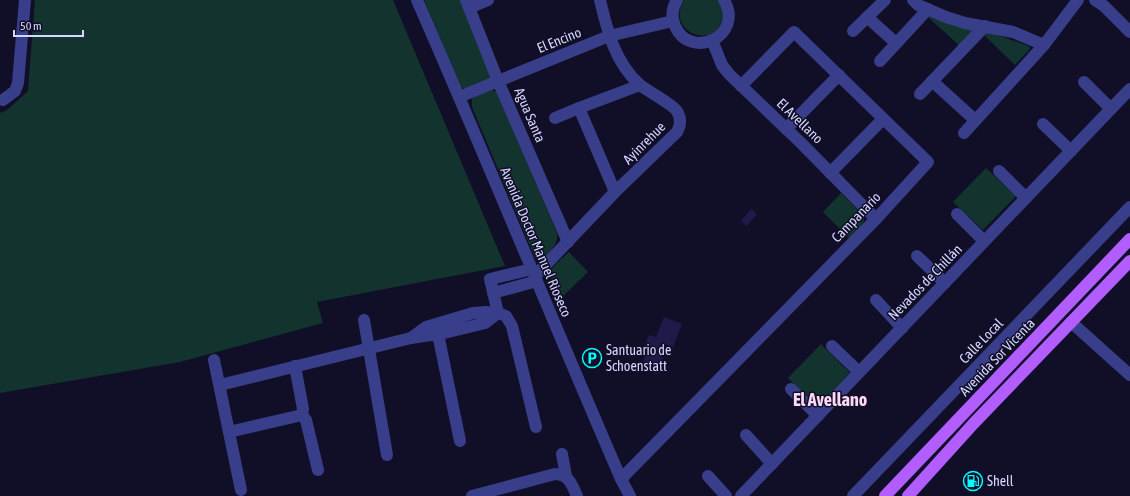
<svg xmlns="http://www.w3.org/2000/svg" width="1130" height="496" font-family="'Asap Condensed',sans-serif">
<rect width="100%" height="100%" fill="#110f28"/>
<g fill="#12332e">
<polygon points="35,0 393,0 505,266 317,302 323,323 180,362 0,393 0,113 7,110 28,91"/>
<polygon points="424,0 460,0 490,74 490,79 464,89 461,87"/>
<path d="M 684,0 L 718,0 C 723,6 725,13 722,20 C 713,51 665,31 684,0 Z"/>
<polygon points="930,15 974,30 961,47 928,17"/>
<polygon points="986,33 992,33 1029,46 1030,49 1015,65 984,35"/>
<path d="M 492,90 L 497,92 L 557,233 C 559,243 550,251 545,259 C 541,261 538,260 535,258 L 472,107 L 472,100 L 473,97 Z"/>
<polygon points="986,168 1016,196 983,230 953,202"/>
<path d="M 841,193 L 864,216 C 866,225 855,233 850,239 L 823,212 Z"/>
<path d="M 569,252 L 588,272 L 561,298 C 545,271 546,273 569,252 Z"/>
<polygon points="821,344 850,373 818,407 788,378"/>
</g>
<g fill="#1f1a4a">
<polygon points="751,209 757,214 747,226 741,221"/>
<polygon points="664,317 682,324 673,347 665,344 661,354 663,360 658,374 641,368 645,357 642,352 649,335 656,337"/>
</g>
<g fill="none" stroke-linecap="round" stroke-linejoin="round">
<g stroke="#383e89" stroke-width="12">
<path d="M 417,0 C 487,159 552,320 621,479 L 630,496"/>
<polyline points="466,0 498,81 568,242"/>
<path d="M 677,0 C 672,8 671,17 675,26 C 690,61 745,36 724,0"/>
<polyline points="913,0 918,5 946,17 965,23 1013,32 1044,45"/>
<polyline points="1095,0 1104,6 1130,32"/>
<polyline points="469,8 488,0"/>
<polyline points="867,17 896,43"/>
<polyline points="853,31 885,0"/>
<polyline points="712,40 722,65 729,74 800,142 876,219"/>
<polyline points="880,61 928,9"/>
<polyline points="932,81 975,120"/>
<polyline points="1084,82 1111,109"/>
<polyline points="920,94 985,26"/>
<polyline points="459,97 609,36 673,21"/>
<polyline points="3,100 15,91 18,83 25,0"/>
<polyline points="555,118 579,108"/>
<polyline points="1043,124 1071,151"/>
<polyline points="786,129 839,75"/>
<polyline points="964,133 1044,45 1078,0"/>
<polyline points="999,171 1026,198"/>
<polyline points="830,173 883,119"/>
<polyline points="615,192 579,108 640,85"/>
<polyline points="957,214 984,241"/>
<polyline points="917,256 945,283"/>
<path d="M 535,276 L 615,192 L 677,132 C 681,125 681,118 677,111 C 671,103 649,92 640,85 C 615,63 607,30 600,0"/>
<polyline points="493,293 537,281"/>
<polyline points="876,300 902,328"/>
<polyline points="498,313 485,323 444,333 411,338 426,327 473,313 486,312 498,313 506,316 512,326 536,427"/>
<polyline points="498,313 490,279 532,269"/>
<polyline points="364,320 387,455"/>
<polyline points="1071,322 1130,375"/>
<polyline points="438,334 460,441"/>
<polyline points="832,346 859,372"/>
<polyline points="214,360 241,490"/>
<polyline points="295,366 303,409 302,415"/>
<polyline points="220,385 411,338"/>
<polyline points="791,389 818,416"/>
<polyline points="229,432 302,415 306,420 318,470"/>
<polyline points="746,435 772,464"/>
<polyline points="562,454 566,476"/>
<polyline points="708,476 726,496"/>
<polyline points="621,479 876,219 928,162 794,32 741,86"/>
<path d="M 472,496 L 555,474 C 569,474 572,485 577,496"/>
<polyline points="741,496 1130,89"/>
<polyline points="853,496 1130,207"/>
</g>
<g stroke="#b25dff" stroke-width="12">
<polyline points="885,496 1130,239"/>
<polyline points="908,496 974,423 1130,261"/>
</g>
</g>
<defs>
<g id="parking-ring" transform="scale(1)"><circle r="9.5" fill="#110f28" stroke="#02fffe" stroke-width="1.5"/><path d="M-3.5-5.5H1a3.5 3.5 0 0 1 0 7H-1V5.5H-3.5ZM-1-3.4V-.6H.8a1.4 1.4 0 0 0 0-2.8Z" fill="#02fffe"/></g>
<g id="fuel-ring" transform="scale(1)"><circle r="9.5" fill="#110f28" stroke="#02fffe" stroke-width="1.5"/><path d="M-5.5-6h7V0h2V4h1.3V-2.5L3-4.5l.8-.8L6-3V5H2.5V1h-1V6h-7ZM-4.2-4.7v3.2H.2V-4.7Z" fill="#02fffe"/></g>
</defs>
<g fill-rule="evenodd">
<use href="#parking-ring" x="592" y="358"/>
<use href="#fuel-ring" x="973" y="481"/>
</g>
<g text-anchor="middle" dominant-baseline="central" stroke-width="3" stroke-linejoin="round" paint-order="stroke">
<g font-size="14" fill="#d7d6ff" stroke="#110f28">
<text transform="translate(559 40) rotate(-22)">El Encino</text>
<text transform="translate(530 115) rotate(67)">Agua Santa</text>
<text transform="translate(800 121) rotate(44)">El Avellano</text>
<text transform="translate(644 143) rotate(-45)">Ayinrehue</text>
<text transform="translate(856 217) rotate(-46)">Campanario</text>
<text transform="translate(536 242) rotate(67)">Avenida Doctor Manuel Rioseco</text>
<text transform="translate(925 282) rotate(-46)">Nevados de Chillán</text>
<text transform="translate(981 341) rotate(-46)">Calle Local</text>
<text transform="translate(997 357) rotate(-46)">Avenida Sor Vicenta</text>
</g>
<g font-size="14" fill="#d7d6ff" stroke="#110f28" text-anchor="start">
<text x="606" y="350">Santuario de<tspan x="606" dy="16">Schoenstatt</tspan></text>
<text x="987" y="481">Shell</text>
</g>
<g font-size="18" font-weight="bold" fill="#ffd8f5" stroke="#110f28">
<text x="830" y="399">El Avellano</text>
</g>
</g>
<path d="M14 30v6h69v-6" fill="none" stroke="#d7d6ff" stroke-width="2"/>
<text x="20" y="30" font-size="12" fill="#d7d6ff" stroke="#110f28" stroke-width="3" paint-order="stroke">50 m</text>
</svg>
